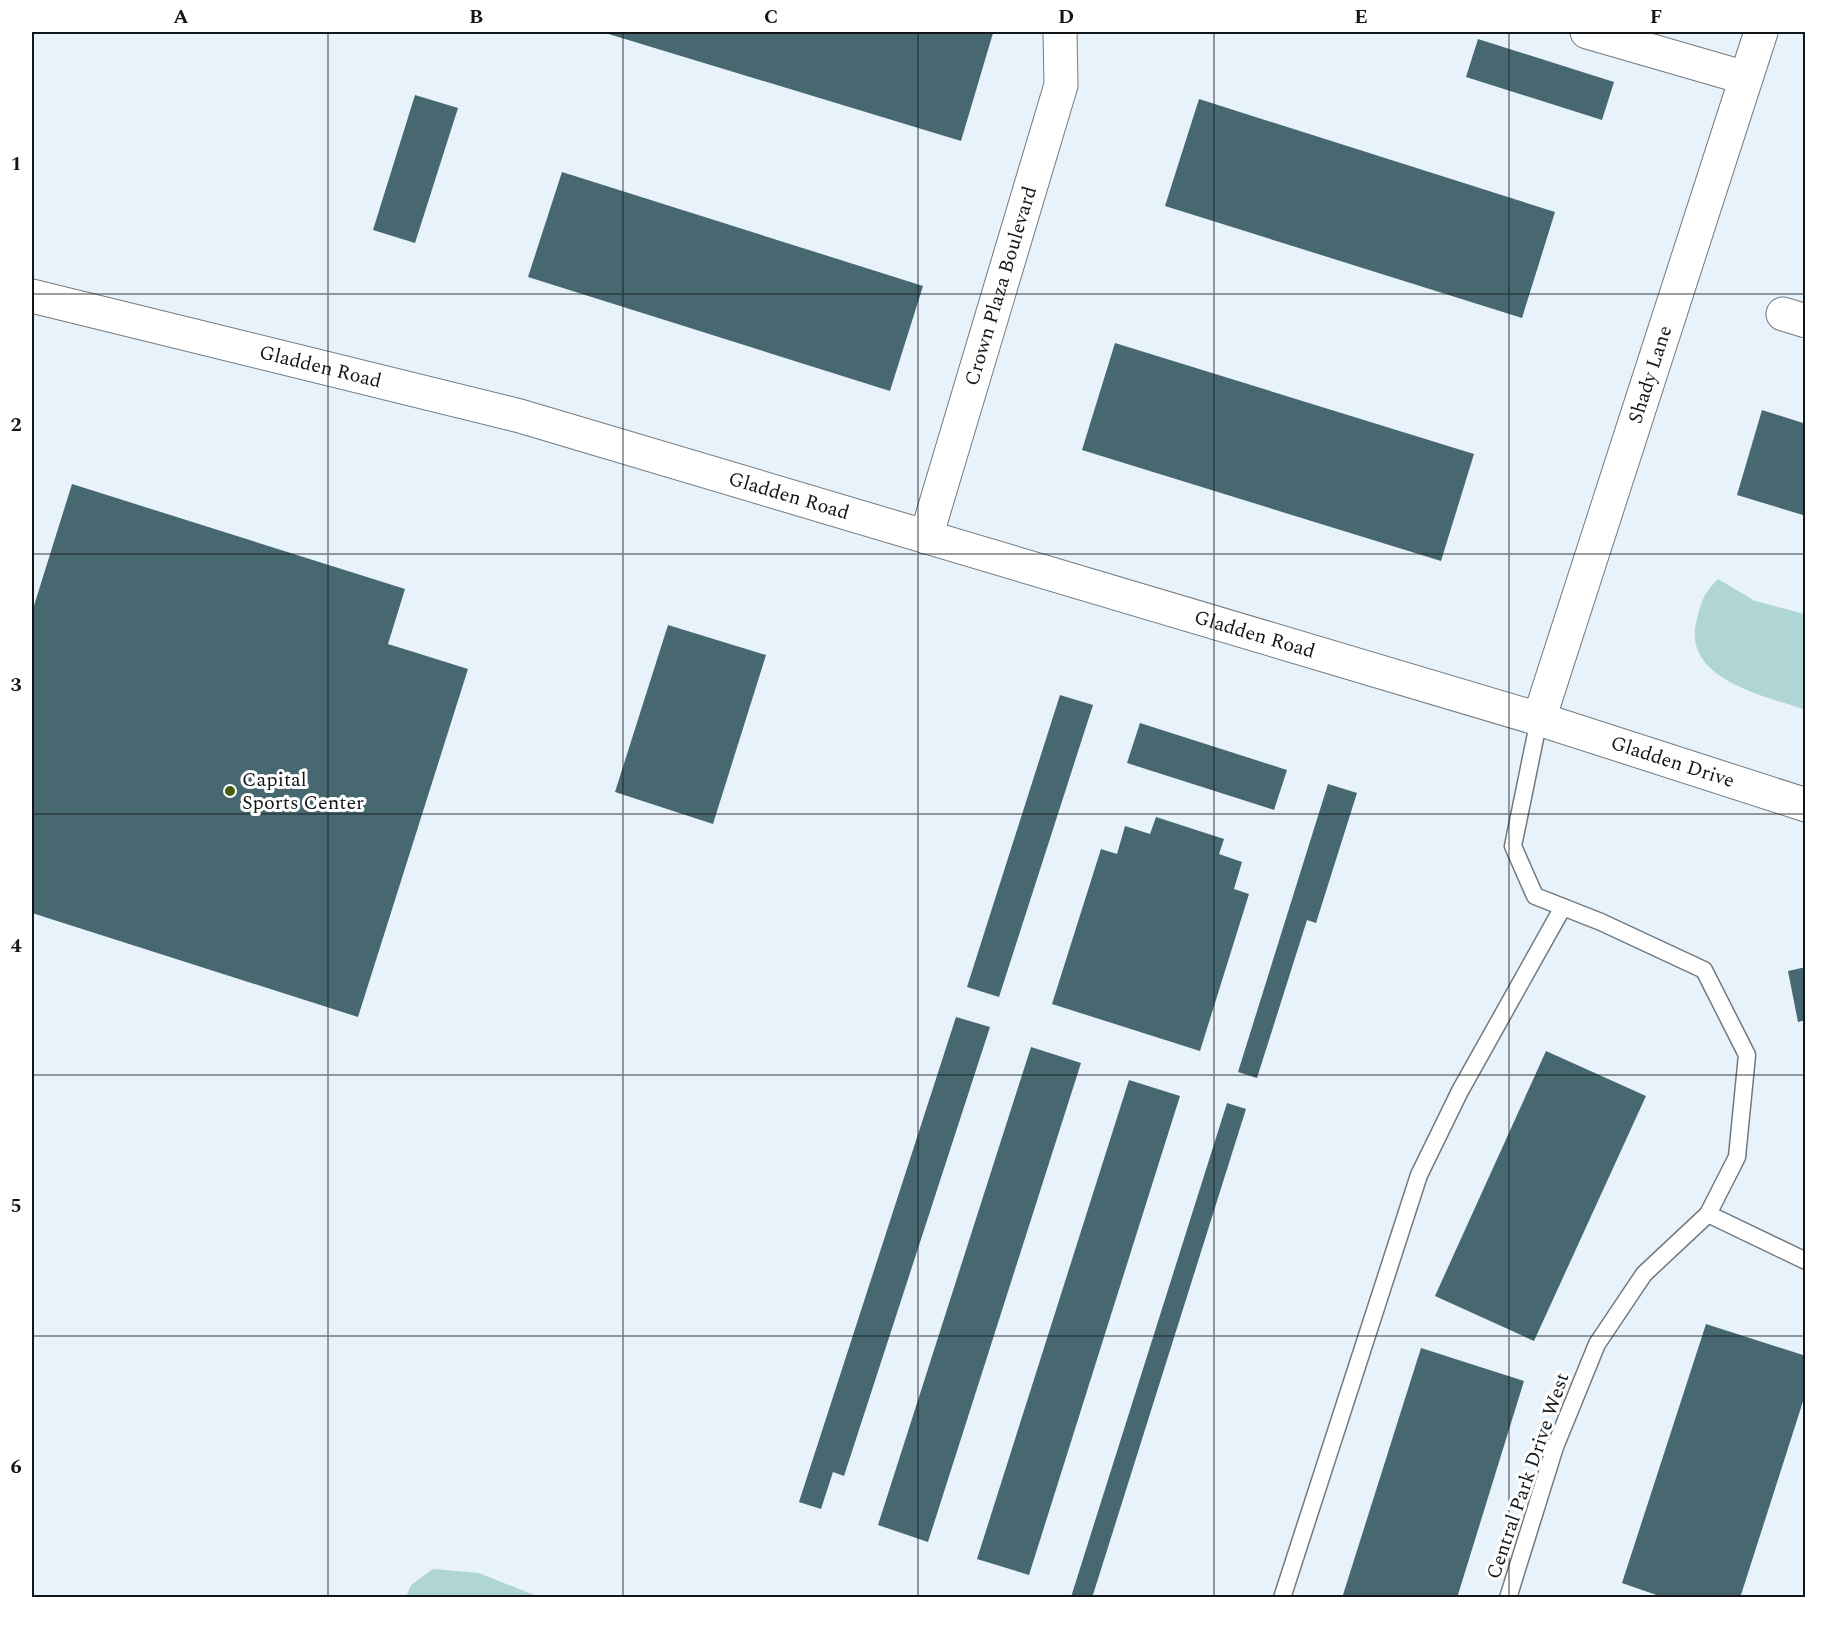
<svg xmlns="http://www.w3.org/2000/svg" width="1837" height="1629" font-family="Spectral,serif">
<rect width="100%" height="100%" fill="#e8f2fa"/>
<g fill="#afd6d4">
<path d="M 1718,579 L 1755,601 L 1805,614 L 1805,710 C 1764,695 1680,679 1697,619 C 1702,600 1704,593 1718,579 Z"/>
<polygon points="433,1569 479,1573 539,1597 406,1597 411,1585"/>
</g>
<g fill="#476870">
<polygon points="602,32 987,32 993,33 961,141"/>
<polygon points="1478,39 1614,82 1602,120 1466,77"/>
<polygon points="415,95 458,108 415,243 373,230"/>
<polygon points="1199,99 1555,212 1522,318 1165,206"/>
<polygon points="562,172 923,286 890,391 528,277"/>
<polygon points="1115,343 1474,454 1441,561 1082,450"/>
<polygon points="1762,410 1806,424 1806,516 1737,495"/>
<polygon points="72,484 405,589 388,644 468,669 358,1017 32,913 32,612"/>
<polygon points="668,625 766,655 713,824 615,792"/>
<polygon points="1060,695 1093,705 999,997 967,987"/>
<polygon points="1140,723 1287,770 1274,810 1127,763"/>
<polygon points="1328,784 1357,793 1316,923 1307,920 1257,1078 1238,1072"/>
<polygon points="1156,817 1224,839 1219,854 1242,862 1234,889 1249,894 1200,1051 1052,1004 1101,849 1117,854 1125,826 1150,834"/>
<polygon points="1806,967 1806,1020 1798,1022 1788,971"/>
<polygon points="956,1017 990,1027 844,1476 833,1472 821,1509 799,1502"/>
<polygon points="1031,1047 1081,1063 928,1542 878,1525"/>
<polygon points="1546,1051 1646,1096 1534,1341 1435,1296"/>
<polygon points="1129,1080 1180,1096 1029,1575 977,1559"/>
<polygon points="1227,1103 1246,1109 1092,1598 1074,1598 1071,1597"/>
<polygon points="1706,1324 1806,1356 1806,1392 1740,1598 1665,1598 1622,1583"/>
<polygon points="1421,1348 1524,1381 1457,1598 1342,1598"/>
</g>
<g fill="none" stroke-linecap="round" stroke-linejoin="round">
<g stroke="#717a81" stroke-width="19">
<g id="service">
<polyline points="1708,1214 1806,1261"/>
<polyline points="1282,1598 1419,1175 1460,1091 1563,907"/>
<polyline points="1508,1598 1555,1447 1597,1344 1644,1274 1708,1214 1737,1157 1747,1055 1704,970 1601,922 1535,896 1513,846 1539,719"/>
</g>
</g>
<g stroke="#717a81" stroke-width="35">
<g id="minor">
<polyline points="1587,32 1746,78"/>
<path id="s1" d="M 32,296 L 520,416 L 1539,719 L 1806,805"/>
<polyline points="1783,314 1806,321"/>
<path id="s2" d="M 926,537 L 1061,85 L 1060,32"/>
<path id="s3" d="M 1539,719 L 1761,32"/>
</g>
</g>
<use href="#service" stroke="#fff" stroke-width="16"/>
<use href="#minor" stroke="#fff" stroke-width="33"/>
</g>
<path fill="none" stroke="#121618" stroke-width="1.5" stroke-opacity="0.55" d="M 328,32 L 328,1598M 623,32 L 623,1598M 918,32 L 918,1598M 1214,32 L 1214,1598M 1509,32 L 1509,1598M 32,294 L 1806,294M 32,554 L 1806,554M 32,814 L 1806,814M 32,1075 L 1806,1075M 32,1336 L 1806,1336"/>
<circle fill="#485f0a" stroke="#fff" stroke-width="2" cx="230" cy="791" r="6"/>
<g text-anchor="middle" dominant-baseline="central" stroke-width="6" stroke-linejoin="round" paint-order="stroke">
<g font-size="20" fill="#121618" stroke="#fff">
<text stroke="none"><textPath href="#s2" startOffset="262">Crown Plaza Boulevard</textPath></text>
<text stroke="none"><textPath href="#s1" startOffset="297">Gladden Road</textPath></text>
<text stroke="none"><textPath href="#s3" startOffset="362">Shady Lane</textPath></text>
<text stroke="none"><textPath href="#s1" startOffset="783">Gladden Road</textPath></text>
<text stroke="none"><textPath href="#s1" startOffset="1269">Gladden Road</textPath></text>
<text stroke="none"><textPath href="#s1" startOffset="1706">Gladden Drive</textPath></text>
<text transform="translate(1528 1476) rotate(-71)">Central Park Drive West</text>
</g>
<g font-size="20" fill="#121618" stroke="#fff" text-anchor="start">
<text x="242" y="780">Capital<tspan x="242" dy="23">Sports Center</tspan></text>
</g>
</g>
<rect width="1837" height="1629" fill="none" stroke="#ffffff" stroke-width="66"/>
<rect x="33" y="33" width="1771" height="1563" fill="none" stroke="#121618" stroke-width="2"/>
<g font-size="20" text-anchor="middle" font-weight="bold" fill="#121618">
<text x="181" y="23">A</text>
<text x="476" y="23">B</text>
<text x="771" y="23">C</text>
<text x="1066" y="23">D</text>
<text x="1361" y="23">E</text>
<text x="1656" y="23">F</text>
<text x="16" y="170">1</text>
<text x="16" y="431">2</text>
<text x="16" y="691">3</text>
<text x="16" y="952">4</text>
<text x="16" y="1212">5</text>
<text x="16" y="1473">6</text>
</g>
</svg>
